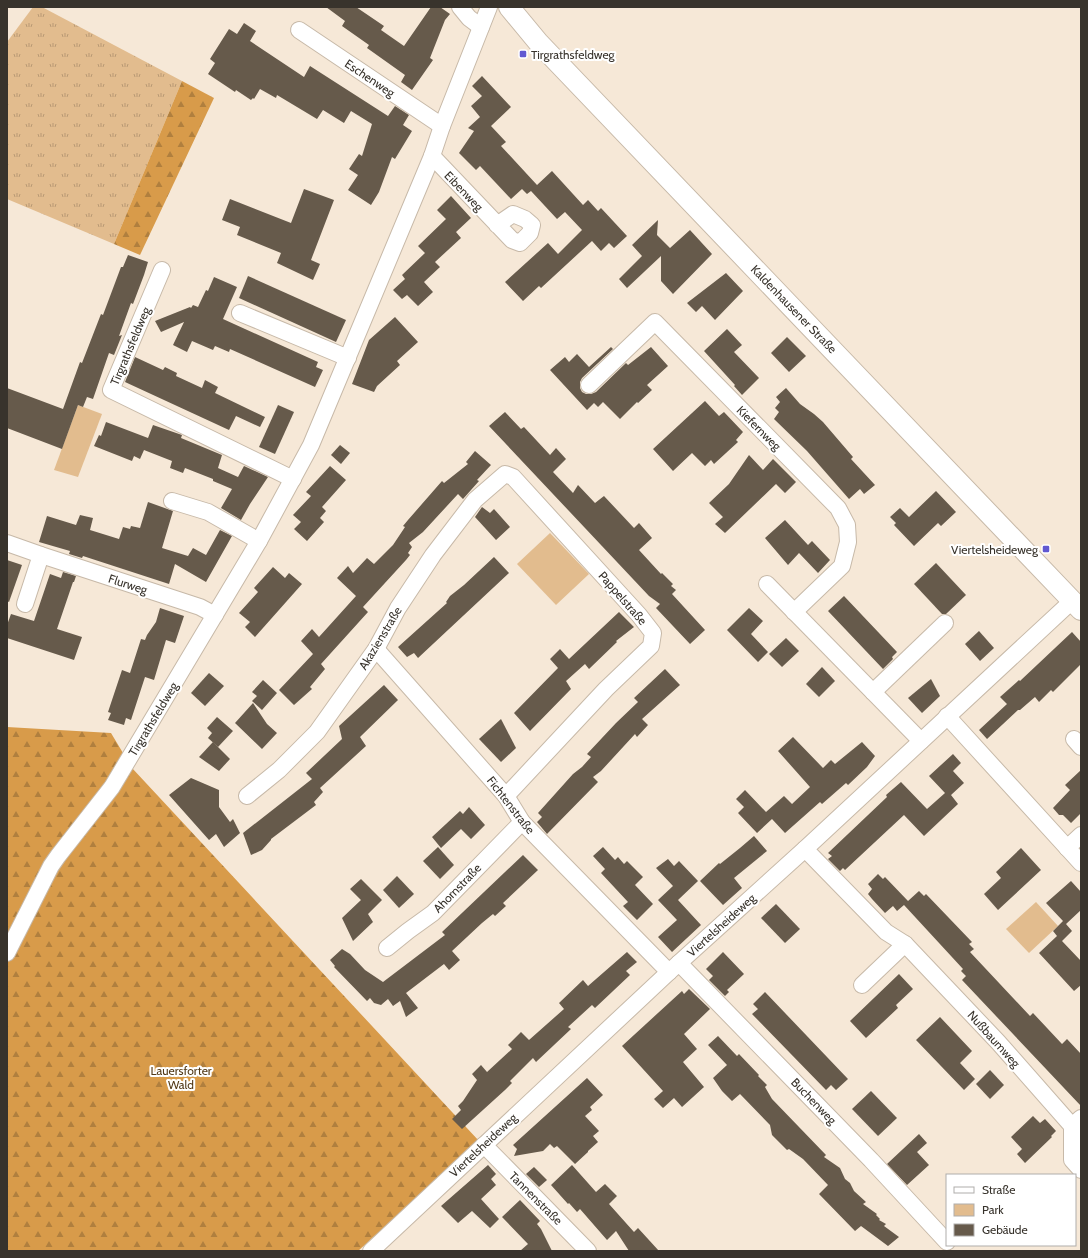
<svg xmlns="http://www.w3.org/2000/svg" width="1088" height="1258" font-family="Cabin,sans-serif">
<defs>
<pattern id="grass-tufts" width="24" height="20" patternUnits="userSpaceOnUse"><rect width="24" height="20" fill="#e2bc8e"/><path d="M3 7l-1-3M5 7V3M7 7l1-3M15 17l-1-3M17 17v-4M19 17l1-3" fill="none" stroke="#b89974"/></pattern>
<pattern id="forest-firs" width="22" height="20" patternUnits="userSpaceOnUse"><rect width="22" height="20" fill="#d89b4a"/><path d="M5 1l3.5 6h-7zM16 11l3.5 6h-7z" fill="#b07f3e"/></pattern>
</defs>
<rect width="100%" height="100%" fill="#f6e8d7"/>
<polygon fill="url(#grass-tufts)" points="33,7 42,7 182,81 114,244 7,199 7,42"/>
<g fill="url(#forest-firs)">
<polygon points="182,81 214,98 140,255 114,244"/>
<polygon points="7,727 111,733 132,768 479,1141 358,1251 7,1251"/>
</g>
<g fill="#e2bc8e">
<polygon points="78,405 102,414 78,477 54,470"/>
<polygon points="550,533 589,574 556,605 517,564"/>
<polygon points="1036,902 1058,926 1029,953 1006,929"/>
</g>
<g fill="#665a4b">
<polygon points="326,7 356,7 384,26 381,30 404,46 431,7 440,7 450,14 445,20 430,58 433,60 412,90 401,82 405,75 367,48 369,45 342,26 345,21"/>
<polygon points="244,23 256,31 250,41 304,77 310,66 388,116 395,106 409,115 403,125 412,131 395,159 392,157 379,192 371,205 348,190 358,175 349,169 359,154 362,156 372,124 351,111 344,123 323,110 317,119 277,95 276,98 260,89 254,99 253,98 251,100 236,90 235,92 208,74 215,63 210,59 229,29 237,34"/>
<polygon points="482,76 511,107 491,126 506,142 501,146 537,185 552,171 583,205 588,200 598,211 601,208 627,236 614,248 609,243 601,251 592,241 541,288 539,286 523,301 505,282 548,243 558,254 582,230 565,212 557,219 531,191 527,194 522,189 511,199 480,166 476,170 459,153 474,131 468,128 480,117 471,106 482,96 472,86"/>
<polygon points="304,189 334,200 311,260 320,264 313,280 277,263 281,253 237,235 240,227 222,220 230,199 291,223"/>
<polygon points="451,196 471,218 456,232 461,238 435,262 440,267 424,282 433,292 418,306 407,295 402,299 393,290 405,279 402,275 425,253 418,246 446,219 437,210"/>
<polygon points="658,220 657,235 670,248 690,230 712,254 673,294 661,281 661,256 627,288 619,279 642,256 632,245"/>
<polygon points="128,255 148,262 144,275 133,304 131,303 119,336 122,335 114,355 109,353 93,399 87,397 83,407 78,405 62,449 7,428 7,388 63,409 80,362 82,363 101,314 103,315 121,267 123,267"/>
<polygon points="726,273 743,291 715,320 702,306 696,312 687,303"/>
<polygon points="248,276 346,320 336,342 239,298"/>
<polygon points="214,277 237,287 223,319 318,362 316,367 323,370 315,387 230,349 229,352 215,346 213,350 192,341 187,352 173,345 184,322 161,332 155,321 190,307 191,308 193,305 198,307 206,290 208,291"/>
<polygon points="395,317 418,342 397,361 400,365 377,386 374,392 352,384 369,340"/>
<polygon points="727,329 742,345 734,352 759,378 742,395 734,386 735,385 704,351"/>
<polygon points="787,337 806,356 789,372 771,353"/>
<polygon points="611,347 613,349 582,378 580,382 580,388 582,392 586,394 591,394 596,392 626,363 628,365 651,347 668,366 647,385 652,390 638,403 637,402 620,419 603,402 598,407 594,403 587,410 550,370 565,357 569,362 577,354 589,367"/>
<polygon points="135,357 163,370 165,367 177,373 176,376 202,388 205,380 218,387 215,393 265,417 260,427 236,416 229,430 125,382"/>
<polygon points="786,388 800,404 814,414 823,422 853,457 851,459 875,485 864,494 860,489 849,499 807,451 774,419 779,412 775,408 780,402 776,397"/>
<polygon points="705,401 719,416 724,412 743,432 736,440 738,442 714,464 711,460 705,466 692,453 673,471 653,449"/>
<polygon points="278,405 294,412 275,454 259,447"/>
<polygon points="505,412 521,429 524,427 550,455 556,448 566,459 553,472 573,493 578,485 595,503 604,496 634,528 639,523 652,538 639,550 661,574 662,573 673,584 671,586 676,590 672,594 705,630 690,644 656,608 660,604 649,596 489,426"/>
<polygon points="106,422 148,438 153,425 182,435 181,438 222,455 218,468 238,477 244,466 268,477 250,504 241,520 221,508 232,489 213,481 213,479 185,468 183,473 170,468 172,461 144,450 140,459 134,456 132,461 94,446 99,435 101,436"/>
<polygon points="340,445 350,453 341,464 331,455"/>
<polygon points="475,451 491,465 477,480 479,481 463,499 458,494 423,532 409,543 412,547 408,553 410,555 406,560 363,607 368,612 321,664 325,669 310,687 312,689 294,705 279,690 313,654 301,641 312,629 319,637 356,596 337,578 348,566 353,573 367,558 374,564 393,545 405,527 403,526 408,520 442,481 444,483 468,464 466,462"/>
<polygon points="749,455 763,470 773,459 796,482 785,493 776,484 725,533 715,524 723,517 709,503 729,484"/>
<polygon points="330,466 346,480 322,507 326,511 320,518 324,522 307,541 294,529 301,522 293,515 311,496 306,492"/>
<polygon points="936,491 956,512 941,526 938,523 914,546 894,525 896,523 890,517 900,508 909,517"/>
<polygon points="148,502 173,511 162,548 188,556 193,548 206,555 220,530 232,536 206,582 175,564 169,584 83,556 82,558 69,554 70,551 39,542 47,516 76,525 80,515 93,518 90,530 119,539 123,527 130,529 131,526 140,528"/>
<polygon points="482,507 490,513 494,509 510,527 496,540 475,517"/>
<polygon points="785,520 808,545 812,541 830,560 818,573 799,553 788,565 765,538"/>
<polygon points="494,557 509,573 418,658 414,653 407,657 398,647 447,603 446,602 450,596 464,585"/>
<polygon points="7,560 22,565 9,602 7,601"/>
<polygon points="936,563 966,595 946,614 942,614 914,584"/>
<polygon points="273,567 285,578 289,573 302,584 255,637 245,627 250,622 239,613 258,592 254,588"/>
<polygon points="63,572 76,576 74,582 73,582 57,629 82,637 74,660 7,638 7,625 11,614 34,621 50,574 61,578"/>
<polygon points="844,596 897,652 892,657 893,659 883,669 828,611"/>
<polygon points="160,608 184,616 175,643 166,640 154,680 145,677 131,720 126,718 124,725 108,720 111,713 108,712 122,670 130,673 141,639 145,640 147,635 156,622"/>
<polygon points="749,608 763,621 751,634 768,652 758,662 727,630"/>
<polygon points="619,612 634,627 616,641 617,642 589,669 585,664 566,681 571,689 530,731 514,713 558,668 550,659 560,649 569,659"/>
<polygon points="979,631 994,648 980,661 965,644"/>
<polygon points="1072,632 1081,642 1081,664 1053,692 1051,690 1039,702 1035,697 1020,710 1018,710 987,739 979,730 1007,704 1000,697 1019,680 1020,681"/>
<polygon points="786,638 799,651 782,667 769,654"/>
<polygon points="822,667 835,681 819,697 806,684"/>
<polygon points="665,669 680,685 642,719 648,725 637,737 635,734 601,771 593,777 598,782 547,834 537,822 542,817 538,813 573,774 582,767 591,757 587,754 616,723 638,702 634,698"/>
<polygon points="209,673 224,686 205,706 191,693"/>
<polygon points="931,679 940,696 922,713 908,698"/>
<polygon points="263,680 277,693 262,710 252,701 257,696 252,692"/>
<polygon points="384,685 398,700 360,737 366,746 320,788 323,792 314,802 316,805 271,839 271,840 262,850 251,855 243,833 312,779 306,773 342,739 339,726"/>
<polygon points="253,703 267,724 277,733 262,749 235,723"/>
<polygon points="217,717 233,731 218,747 208,738 212,733 207,728"/>
<polygon points="501,719 516,748 501,762 479,739"/>
<polygon points="793,737 823,768 831,760 835,764 862,742 875,756 867,767 848,785 846,783 822,804 820,802 785,833 772,819 757,833 738,813 744,807 736,799 745,790 766,812 784,796 792,804 810,787 778,751"/>
<polygon points="213,742 230,759 219,771 199,757"/>
<polygon points="953,754 961,763 953,771 964,783 951,795 958,804 924,836 904,815 845,870 843,868 840,871 828,859 832,856 828,853 887,797 886,795 901,782 927,809 945,793 929,776"/>
<polygon points="1081,770 1081,813 1071,823 1063,815 1059,815 1053,808 1070,790 1065,785"/>
<polygon points="191,778 219,790 219,807 230,822 233,819 240,833 224,847 216,834 209,840 169,795"/>
<polygon points="469,807 485,825 471,839 461,829 441,848 432,837 460,811 463,814"/>
<polygon points="754,836 767,851 734,878 742,888 723,905 700,881 719,863 720,864 740,848"/>
<polygon points="438,847 454,865 440,879 423,861"/>
<polygon points="603,847 615,860 618,857 624,864 627,861 643,877 635,885 653,904 637,920 623,906 628,902 601,873 605,869 593,856"/>
<polygon points="1021,848 1041,870 998,910 984,894 1001,878 996,872"/>
<polygon points="523,855 538,870 503,903 506,906 495,916 493,914 482,923 452,951 460,960 449,970 444,964 406,993 418,1008 406,1017 400,1001 393,1006 388,999 381,1005 374,1003 370,998 367,1001 334,967 335,966 330,960 342,949 350,954 365,970 383,982 445,935 442,932"/>
<polygon points="668,859 674,866 679,861 698,881 678,900 701,925 672,952 658,937 677,920 658,900 673,886 656,868"/>
<polygon points="878,874 883,879 885,877 908,901 919,891 924,896 926,894 972,942 969,944 974,949 970,952 1030,1016 1033,1013 1062,1044 1067,1039 1081,1054 1081,1106 962,980 966,976 961,971 963,969 904,905 897,911 893,906 885,913 872,899 868,894 872,889 868,884"/>
<polygon points="397,876 414,894 399,908 383,890"/>
<polygon points="361,879 382,900 368,914 373,922 353,941 342,918 361,900 350,889"/>
<polygon points="1071,881 1081,892 1081,910 1066,924 1072,931 1062,941 1081,961 1081,985 1074,991 1039,953 1057,936 1053,931 1063,921 1046,903"/>
<polygon points="776,904 800,929 785,943 761,918"/>
<polygon points="627,952 637,962 626,971 630,975 595,1008 592,1005 568,1027 571,1029 536,1062 533,1058 510,1081 512,1083 505,1090 462,1129 452,1119 461,1110 458,1106 463,1101 477,1080 472,1074 481,1065 487,1072 512,1049 508,1045 521,1032 529,1040 564,1009 559,1003 583,980 588,986"/>
<polygon points="723,952 744,974 727,990 729,992 725,996 709,980 713,976 706,969"/>
<polygon points="899,974 913,989 896,1005 898,1008 866,1038 850,1021"/>
<polygon points="689,989 710,1009 684,1034 697,1049 683,1062 704,1087 682,1107 674,1098 663,1108 654,1099 663,1091 622,1046 682,991 684,994"/>
<polygon points="765,992 848,1079 836,1090 831,1085 826,1090 752,1014 758,1009 753,1004"/>
<polygon points="940,1017 972,1051 960,1063 975,1079 964,1090 916,1040"/>
<polygon points="718,1036 737,1056 739,1054 759,1075 758,1076 767,1085 765,1087 772,1099 826,1155 824,1157 840,1168 845,1179 850,1183 854,1191 866,1202 863,1204 877,1214 876,1215 880,1219 879,1220 886,1224 884,1226 899,1237 888,1246 861,1226 855,1231 819,1194 828,1185 803,1159 789,1149 787,1150 772,1135 770,1125 740,1094 732,1101 722,1091 713,1078 727,1065 708,1045"/>
<polygon points="990,1070 1004,1085 990,1099 976,1084"/>
<polygon points="587,1078 603,1095 590,1107 592,1110 585,1116 599,1131 593,1136 598,1142 588,1151 588,1152 575,1164 557,1146 554,1148 550,1144 543,1151 514,1156 517,1149 513,1145"/>
<polygon points="871,1091 897,1118 878,1136 852,1109"/>
<polygon points="1033,1116 1040,1123 1045,1119 1056,1131 1051,1136 1052,1137 1025,1163 1017,1154 1022,1149 1011,1137"/>
<polygon points="919,1134 927,1143 917,1152 929,1165 907,1185 887,1164"/>
<polygon points="488,1165 496,1174 491,1179 496,1185 481,1199 499,1219 490,1228 472,1211 458,1223 441,1206"/>
<polygon points="572,1165 596,1192 605,1184 617,1196 609,1204 634,1232 638,1228 659,1251 629,1251 616,1231 607,1240 580,1209 577,1212 569,1203 568,1204 551,1185"/>
<polygon points="534,1167 547,1180 539,1187 526,1174"/>
<polygon points="520,1200 540,1221 537,1224 541,1229 552,1251 520,1251 528,1244 502,1217"/>
</g>
<g fill="none" stroke-linecap="round" stroke-linejoin="round">
<g stroke="#c7b9a8" stroke-width="18">
<g id="minor">
<polyline points="460,7 469,18 481,27"/>
<polyline points="299,30 442,126"/>
<polyline points="432,156 512,240 520,243 530,233 532,225 525,219 513,214 497,225"/>
<polyline points="162,270 111,390 293,479"/>
<polyline points="240,313 348,358"/>
<polyline points="589,385 655,322 838,508 847,525 848,542 842,566 794,612"/>
<polyline points="172,501 208,512 259,541"/>
<polyline points="7,543 41,555 200,607 215,615"/>
<polyline points="767,584 921,741"/>
<polyline points="25,604 41,555"/>
<polyline points="376,649 506,796 522,822 669,972"/>
<polyline points="873,692 945,623"/>
<polyline points="947,716 1081,863"/>
<polyline points="1074,739 1081,747"/>
<polyline points="247,796 279,770 317,732 376,649 398,608 433,555 475,500 505,474 513,477 639,615 653,633 651,646 606,689 506,796"/>
<polyline points="1067,848 1081,835"/>
<polyline points="805,849 886,932 905,944 942,983 998,1042 1072,1126 1081,1118"/>
<polyline points="387,948 408,931 433,913 522,822"/>
<polyline points="7,953 51,866 58,856 112,787 259,541 311,445 432,156 442,126 489,7"/>
<polyline points="679,963 871,1160 947,1242"/>
<polyline points="862,985 905,944"/>
<polyline points="1072,1126 1072,1160 1081,1170"/>
<polyline points="484,1145 588,1251"/>
<polyline points="371,1251 669,972 805,849 1072,601"/>
</g>
</g>
<g stroke="#c7b9a8" stroke-width="22">
<polyline id="major" points="509,7 538,42 1081,610"/>
</g>
<use href="#minor" stroke="#fff" stroke-width="16"/>
<use href="#major" stroke="#fff" stroke-width="20"/>
</g>
<g fill="#6158d1" stroke="#fff" stroke-width="1.5">
<rect x="519" y="50" width="8" height="8" rx="2"/>
<rect x="1042" y="545" width="8" height="8" rx="2"/>
</g>
<g text-anchor="middle" dominant-baseline="central" stroke-width="4" stroke-linejoin="round" paint-order="stroke">
<g font-size="12" fill="#38332c" stroke="#fff" text-anchor="start">
<text x="531" y="54">Tirgrathsfeldweg</text>
<text x="1038" y="549" text-anchor="end">Viertelsheideweg</text>
</g>
<g font-size="12" fill="#38332c" stroke="#fff">
<text transform="translate(370 78) rotate(34)">Eschenweg</text>
<text transform="translate(464 191) rotate(46)">Eibenweg</text>
<text transform="translate(794 309) rotate(46)">Kaldenhausener Straße</text>
<text transform="translate(130 346) rotate(-67)">Tirgrathsfeldweg</text>
<text transform="translate(759 428) rotate(45)">Kiefernweg</text>
<text transform="translate(128 584) rotate(18)">Flurweg</text>
<text transform="translate(623 598) rotate(49)">Pappelstraße</text>
<text transform="translate(380 638) rotate(-59)">Akazienstraße</text>
<text transform="translate(153 719) rotate(-59)">Tirgrathsfeldweg</text>
<text transform="translate(511 805) rotate(52)">Fichtenstraße</text>
<text transform="translate(457 888) rotate(-46)">Ahornstraße</text>
<text transform="translate(721 925) rotate(-42)">Viertelsheideweg</text>
<text transform="translate(994 1039) rotate(48)">Nußbaumweg</text>
<text transform="translate(814 1101) rotate(46)">Buchenweg</text>
<text transform="translate(483 1145) rotate(-43)">Viertelsheideweg</text>
<text transform="translate(536 1198) rotate(45)">Tannenstraße</text>
</g>
<g font-size="12" fill="#523917" stroke="#fff">
<text x="181" y="1070">Lauersforter<tspan x="181" dy="14">Wald</tspan></text>
</g>
</g>
<rect width="1088" height="1258" fill="none" stroke="#38332c" stroke-width="16"/>
<rect x="946" y="1174" width="130" height="72" fill="#ffffff" stroke="#afadab"/>
<rect x="954" y="1187" width="20" height="6" fill="#ffffff" stroke="#afadab"/>
<text x="982" y="1194" font-size="12" fill="#38332c">Straße</text>
<rect x="954" y="1204" width="20" height="12" fill="#e2bc8e" stroke="#afadab"/>
<text x="982" y="1214" font-size="12" fill="#38332c">Park</text>
<rect x="954" y="1224" width="20" height="12" fill="#665a4b" stroke="#afadab"/>
<text x="982" y="1234" font-size="12" fill="#38332c">Gebäude</text>
</svg>
